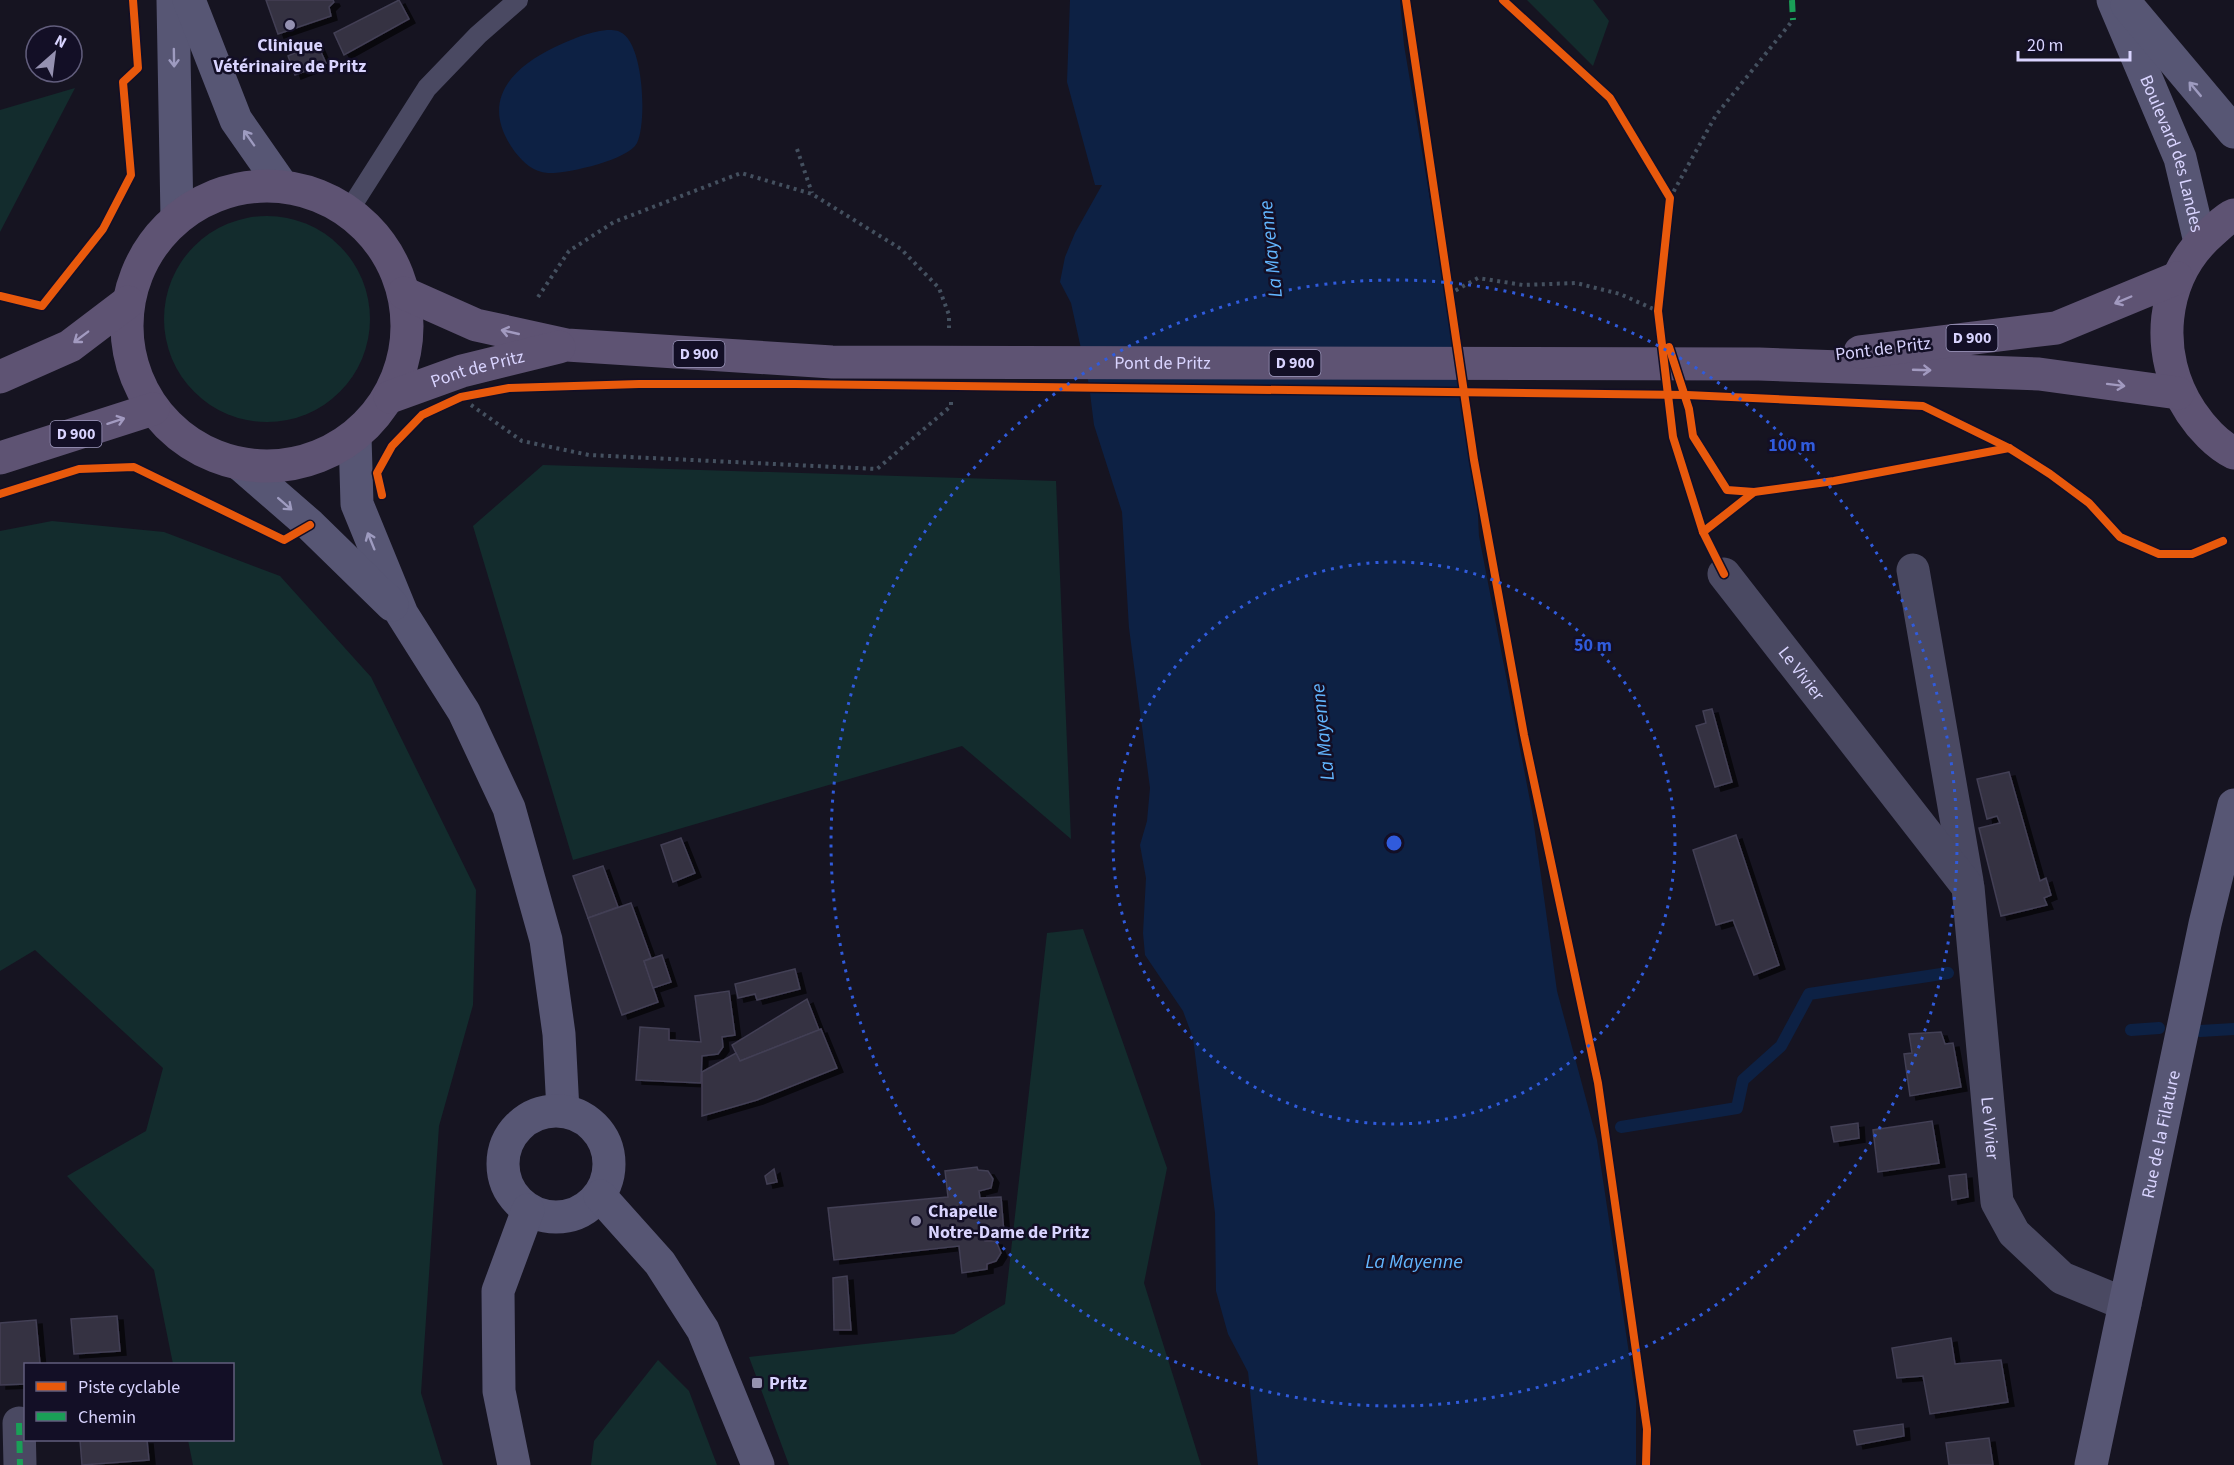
<svg xmlns="http://www.w3.org/2000/svg" width="2234" height="1465" font-family="'Source Sans 3',sans-serif">
<defs>
<filter id="shadow"><feDropShadow dx="6" dy="4" stdDeviation="0" flood-color="#0009"/></filter>
</defs>
<rect width="100%" height="100%" fill="#161421"/>
<g fill="#132c2d">
<polygon points="1527,0 1593,0 1609,21 1593,66"/>
<polygon points="75,88 0,232 0,110"/>
<circle cx="267" cy="319" r="103"/>
<polygon points="543,465 1056,481 1071,839 962,746 573,860 473,526"/>
<polygon points="52,521 164,532 280,576 371,677 476,890 473,1005 439,1126 421,1393 443,1465 193,1465 188,1440 232,1440 232,1364 173,1364 154,1270 67,1176 146,1131 163,1068 35,950 0,971 0,531"/>
<polygon points="1083,929 1167,1168 1144,1283 1201,1465 789,1465 749,1357 954,1334 1005,1304 1047,933"/>
<polygon points="658,1360 689,1391 717,1465 591,1465 594,1441"/>
</g>
<g fill="#0d2144">
<polygon points="1070,0 1400,0 1404,45 1459,371 1477,496 1479,536 1532,811 1557,991 1597,1140 1636,1400 1636,1465 1258,1465 1248,1372 1228,1334 1216,1291 1215,1213 1193,1038 1183,1011 1145,955 1143,933 1146,878 1140,845 1147,821 1150,788 1129,628 1122,512 1094,425 1089,385 1071,303 1060,282 1065,257 1075,233 1102,185 1095,185 1067,82"/>
<path d="M 607,30 C 610,30 617,30 620,32 C 644,42 647,123 637,143 C 629,160 566,174 548,173 C 533,172 524,163 515,152 C 479,103 509,69 555,47 C 573,39 587,32 607,30 Z"/>
</g>
<g fill="none" stroke-linecap="round" stroke-linejoin="round">
<g stroke="#0d2144" stroke-width="12">
<polyline points="2131,1030 2159,1028"/>
<polyline points="2200,1031 2234,1029"/>
<polyline points="1621,1127 1737,1108 1743,1080 1781,1046 1809,994 1948,973"/>
</g>
</g>
<g fill="#343243" stroke="#433f54" stroke-width="1.5" filter="url(#shadow)">
<polygon points="266,0 333,0 334,2 329,7 331,16 278,34"/>
<polygon points="399,0 409,19 344,55 334,33"/>
<polygon points="317,43 326,63 295,75 288,56"/>
<polygon points="1712,709 1732,782 1715,787 1696,726 1706,723 1703,711"/>
<polygon points="2009,772 2040,881 2046,878 2051,895 2044,898 2047,905 2001,916 1979,828 2000,823 1997,816 1987,819 1977,779"/>
<polygon points="1736,835 1779,965 1754,975 1733,920 1716,925 1693,850"/>
<polygon points="681,838 695,873 673,882 661,845"/>
<polygon points="603,866 618,907 588,918 573,876"/>
<polygon points="631,903 651,958 644,961 658,1002 622,1015 588,918"/>
<polygon points="662,955 671,982 653,988 644,961"/>
<polygon points="795,969 800,989 757,1000 755,994 738,998 735,984"/>
<polygon points="729,991 735,1035 722,1037 723,1047 718,1054 702,1056 701,1083 636,1080 640,1027 669,1029 669,1040 701,1042 695,996"/>
<polygon points="807,999 819,1030 740,1061 732,1045"/>
<polygon points="821,1029 837,1068 757,1100 702,1116 702,1072 736,1053 740,1061"/>
<polygon points="1941,1032 1945,1044 1953,1043 1961,1087 1910,1096 1904,1054 1912,1053 1909,1034"/>
<polygon points="1932,1121 1939,1163 1878,1172 1873,1130"/>
<polygon points="1858,1123 1859,1138 1834,1142 1831,1127"/>
<polygon points="977,1167 978,1170 988,1171 993,1179 991,1188 979,1191 980,1198 1001,1197 1004,1233 984,1235 985,1241 996,1241 1001,1253 996,1261 987,1264 987,1269 962,1273 959,1246 834,1260 828,1208 948,1197 945,1171"/>
<polygon points="774,1169 777,1182 767,1184 765,1176"/>
<polygon points="1966,1174 1968,1197 1952,1200 1949,1176"/>
<polygon points="847,1276 851,1330 834,1330 833,1278"/>
<polygon points="117,1316 120,1351 74,1354 71,1319"/>
<polygon points="36,1320 40,1364 26,1364 26,1384 0,1385 0,1323"/>
<polygon points="1951,1338 1955,1364 2001,1360 2008,1402 1930,1414 1923,1376 1897,1378 1892,1348"/>
<polygon points="1903,1424 1904,1436 1857,1445 1854,1431"/>
<polygon points="1989,1438 1993,1465 1949,1465 1946,1443"/>
<polygon points="80,1440 147,1440 149,1460 82,1465"/>
</g>
<g fill="none" stroke-linecap="round" stroke-linejoin="round">
<g stroke="#44505f" stroke-width="4" stroke-dasharray="3 4.5" stroke-linecap="butt">
<polyline points="797,149 812,193"/>
<polyline points="1670,198 1716,115 1793,20"/>
<polyline points="1449,294 1478,278 1523,285 1576,283 1620,294 1658,311"/>
<polyline points="538,297 569,251 614,222 741,173 812,194 901,249 939,288 949,315 949,328"/>
<polyline points="471,405 522,441 589,455 877,469 951,406 951,399"/>
</g>
<polyline stroke="#4a4962" stroke-width="20" points="348,212 427,88 478,35 518,0"/>
<g stroke="#4a4962" stroke-width="33">
<polyline points="1913,570 1967,881"/>
<path id="s1" d="M 1724,574 L 1968,887 L 1997,1202 L 2014,1233 L 2062,1278 L 2125,1304"/>
<polyline points="19,1423 20,1465"/>
</g>
<g stroke="#575674" stroke-width="33">
<polyline points="173,0 177,218"/>
<polyline points="189,0 236,120 282,186"/>
<path id="s2" d="M 2113,0 L 2180,158 L 2200,242"/>
<polyline points="2127,5 2234,132"/>
<polyline points="355,437 357,504 402,614 464,712 509,808 546,940 559,1034 563,1111"/>
<polyline points="241,465 310,525 392,605"/>
<circle cx="556" cy="1164" r="53"/>
<polyline points="600,1196 660,1263 703,1330 758,1465"/>
<polyline points="514,1465 499,1391 498,1291 528,1210"/>
<path id="s3" d="M 2091,1465 L 2205,924 L 2234,805"/>
</g>
<g stroke="#5e5373" stroke-width="33">
<circle cx="267" cy="326" r="140"/>
<path d="M 2234,215 C 2226,218 2219,226 2212,232 C 2160,277 2153,355 2191,412 C 2201,427 2217,445 2234,453"/>
<path id="s4" d="M 404,293 L 476,325 L 567,345 L 832,362 L 1759,364 L 2039,374 L 2178,393"/>
<polyline points="1860,352 2056,328 2177,278"/>
<polyline points="0,377 70,346 128,302"/>
<path id="s5" d="M 390,397 L 462,371 L 559,347"/>
<polyline points="0,458 153,409"/>
</g>
<g stroke="#1a9f57" stroke-width="6" stroke-dasharray="12 6" stroke-linecap="butt">
<polyline points="1792,0 1793,20"/>
<polyline points="19,1423 20,1465"/>
</g>
<g stroke="#130f26" stroke-width="11">
<g id="cycleway">
<polyline points="1406,0 1474,460 1524,735 1598,1083 1647,1429 1646,1465"/>
<polyline points="1503,0 1610,98 1670,198 1658,311 1673,437 1703,532 1724,574"/>
<polyline points="0,296 42,306 103,229 131,175 123,82 138,68 133,0"/>
<polyline points="1669,347 1689,409 1693,436 1727,490 1754,492"/>
<polyline points="0,494 79,469 134,467 284,540 310,525"/>
<polyline points="382,495 377,473 392,446 422,415 461,397 509,388 639,384 795,384 1687,395 1923,406 2009,448 2050,474 2089,503 2120,537 2159,554 2192,554 2223,541"/>
<polyline points="1703,532 1754,492 1834,481 2009,448"/>
</g>
</g>
<use href="#cycleway" stroke="#e8590c" stroke-width="8"/>
</g>
<defs><path id="oneway-shaft" d="M-6 0H5M1.5-3L5.5 0L1.5 3" fill="none" stroke-width="1.6" stroke-linecap="round" stroke-linejoin="round" transform="scale(1.5)"/></defs>
<g stroke="#9e9bc0">
<use href="#oneway-shaft" transform="translate(174 58) rotate(89)"/>
<use href="#oneway-shaft" transform="translate(2195 89) rotate(-130)"/>
<use href="#oneway-shaft" transform="translate(249 138) rotate(-125)"/>
<use href="#oneway-shaft" transform="translate(285 504) rotate(41)"/>
<use href="#oneway-shaft" transform="translate(371 541) rotate(-112)"/>
</g>
<g stroke="#a29ac0">
<use href="#oneway-shaft" transform="translate(2123 300) rotate(157)"/>
<use href="#oneway-shaft" transform="translate(510 332) rotate(-167)"/>
<use href="#oneway-shaft" transform="translate(81 337) rotate(143)"/>
<use href="#oneway-shaft" transform="translate(1922 370) rotate(2)"/>
<use href="#oneway-shaft" transform="translate(2116 385) rotate(7)"/>
<use href="#oneway-shaft" transform="translate(116 421) rotate(-18)"/>
</g>
<g fill="none" stroke="#305bdc" stroke-width="3" stroke-dasharray="3 6">
<circle cx="1394" cy="843" r="281"/>
<circle cx="1394" cy="843" r="563"/>
</g>
<g fill="#9591b1" stroke="#130f26" stroke-width="2">
<circle cx="290" cy="25" r="6"/>
<circle cx="916" cy="1221" r="6"/>
<rect x="751" y="1377" width="12" height="12" rx="3"/>
</g>
<g text-anchor="middle" dominant-baseline="central" stroke-width="5" stroke-linejoin="round" paint-order="stroke">
<g fill="#130f26" stroke="#9e99be" stroke-width="1.5">
<rect x="1946.5" y="325" width="51" height="26" rx="4.5"/>
<rect x="673.5" y="341" width="51" height="26" rx="4.5"/>
<rect x="1269.5" y="350" width="51" height="26" rx="4.5"/>
<rect x="50.5" y="421" width="51" height="26" rx="4.5"/>
</g>
<g font-size="16" font-weight="bold" fill="#d9d4ff">
<text x="1972" y="338">D 900</text>
<text x="699" y="354">D 900</text>
<text x="1295" y="363">D 900</text>
<text x="76" y="434">D 900</text>
</g>
<g font-size="18" font-weight="bold" fill="#d9d4ff" stroke="#130f26" text-anchor="start">
<text x="290" y="45" text-anchor="middle">Clinique<tspan x="290" dy="21">Vétérinaire de Pritz</tspan></text>
<text x="928" y="1211">Chapelle<tspan x="928" dy="21">Notre-Dame de Pritz</tspan></text>
<text x="769" y="1383">Pritz</text>
</g>
<g font-size="18" fill="#d9d4ff" stroke="#130f26">
<text stroke="none"><textPath href="#s2" startOffset="165">Boulevard des Landes</textPath></text>
<text transform="translate(1883 349) rotate(-7)">Pont de Pritz</text>
<text stroke="none"><textPath href="#s4" startOffset="768">Pont de Pritz</textPath></text>
<text stroke="none"><textPath href="#s5" startOffset="92">Pont de Pritz</textPath></text>
<text stroke="none"><textPath href="#s1" startOffset="126">Le Vivier</textPath></text>
<text stroke="none"><textPath href="#s1" startOffset="639">Le Vivier</textPath></text>
<text stroke="none"><textPath href="#s3" startOffset="338">Rue de la Filature</textPath></text>
</g>
<g font-size="20" font-style="italic" fill="#62b6ff" stroke="#130f26">
<text transform="translate(1271 249) rotate(-96)">La Mayenne</text>
<text transform="translate(1323 732) rotate(-96)">La Mayenne</text>
<text x="1414" y="1262">La Mayenne</text>
</g>
</g>
<circle cx="1394" cy="843" r="9" fill="#305bdc" stroke="#130f26" stroke-width="3"/>
<g font-size="18" text-anchor="middle" font-weight="bold" fill="#305bdc" stroke="#130f26" stroke-width="5" stroke-linejoin="round" paint-order="stroke">
<text x="1792" y="451">100 m</text>
<text x="1593" y="651">50 m</text>
</g>
<rect x="24" y="1363" width="210" height="78" fill="#130f26" stroke="#625e7d" stroke-width="1.5"/>
<rect x="36" y="1382" width="30" height="9" fill="#e8590c" stroke="#625e7d" stroke-width="1.5"/>
<text x="78" y="1393" font-size="18" fill="#d9d4ff">Piste cyclable</text>
<rect x="36" y="1412" width="30" height="9" fill="#1a9f57" stroke="#625e7d" stroke-width="1.5"/>
<text x="78" y="1423" font-size="18" fill="#d9d4ff">Chemin</text>
<g transform="translate(54 54) rotate(28)"><circle r="28" fill="#130f26" stroke="#625e7d" stroke-width="1.5"/>
<path d="M0-4.5L10 22L0 15L-10 22Z" fill="#9591b1"/>
<text y="-9" font-size="16" font-weight="bold" text-anchor="middle" fill="#d9d4ff">N</text>
</g>
<path d="M2018 51v9h112v-9" fill="none" stroke="#d9d4ff" stroke-width="3"/>
<text x="2027" y="51" font-size="18" fill="#d9d4ff" stroke="#130f26" stroke-width="4.5" paint-order="stroke">20 m</text>
</svg>
